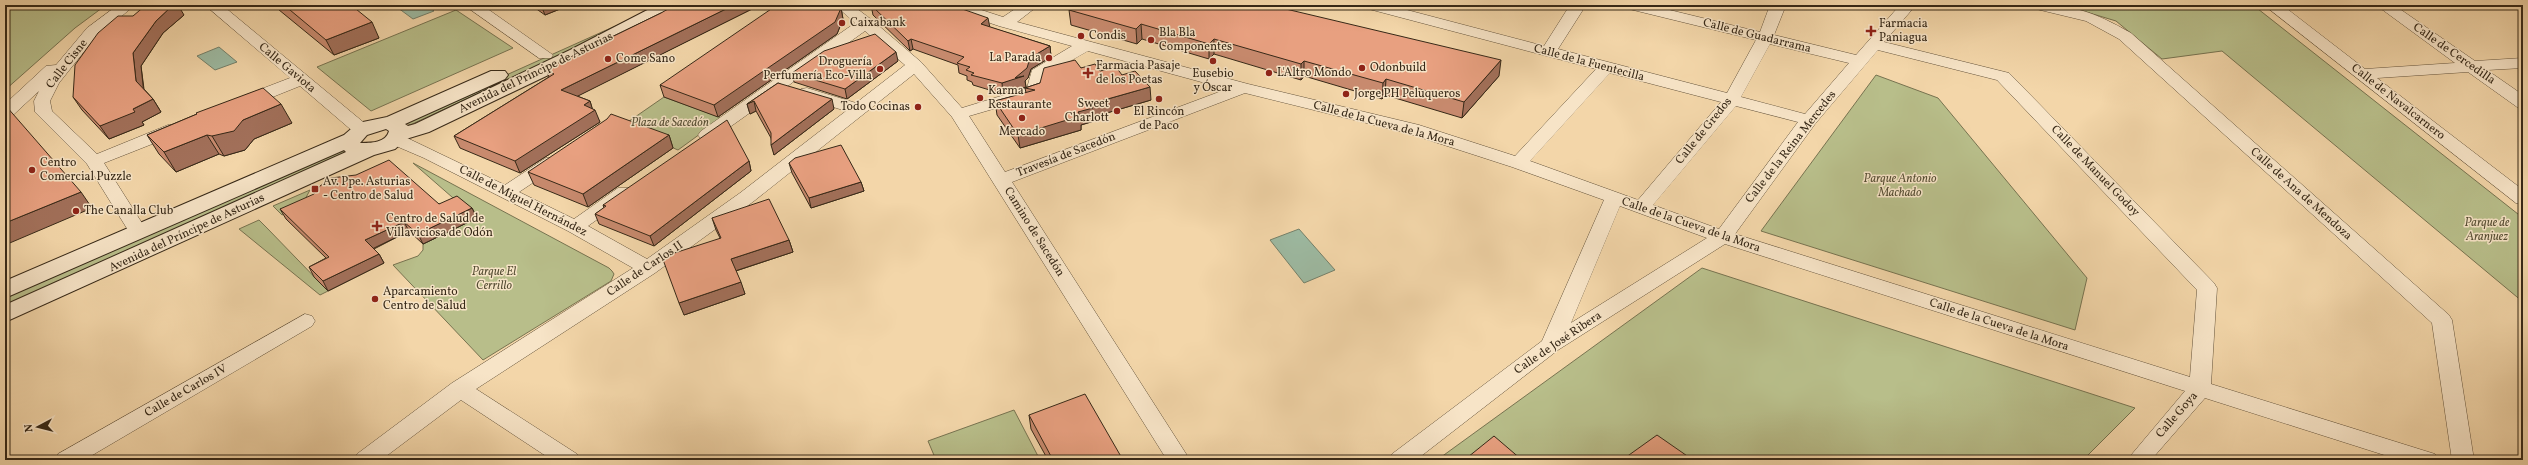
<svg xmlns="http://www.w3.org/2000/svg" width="2528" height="465" font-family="Vollkorn,serif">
<rect width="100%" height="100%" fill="#f3d6a9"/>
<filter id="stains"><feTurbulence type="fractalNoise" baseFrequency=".005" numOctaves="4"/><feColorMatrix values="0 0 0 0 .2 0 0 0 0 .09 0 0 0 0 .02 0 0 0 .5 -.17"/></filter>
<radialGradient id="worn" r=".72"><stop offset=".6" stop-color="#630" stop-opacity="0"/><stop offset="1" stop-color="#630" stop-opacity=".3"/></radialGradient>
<g fill="#b8be8a" stroke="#777350">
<polygon points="5,5 106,5 75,28 5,90"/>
<polygon points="656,5 663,5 646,16 410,125 404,121 642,14"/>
<polygon points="2063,5 2253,5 2523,218 2523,302 2222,51 2162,59 2116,21"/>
<polygon points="456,10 513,48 371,111 317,67"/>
<polygon points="1876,75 1938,98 2087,278 2075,330 1761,231"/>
<polygon points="664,97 722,118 678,150 622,126"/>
<polygon points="343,148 349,152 5,306 5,297"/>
<polygon points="413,163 609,268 612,271 614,274 611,281 483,360 393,265 418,256 423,250 423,244 476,218"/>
<polygon points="310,190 302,205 282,215 273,206"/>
<polygon points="259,220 267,228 328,291 320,295 239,229"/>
<polygon points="1702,268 2135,408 2083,460 1437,460"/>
<polygon points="1014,410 1039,458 1033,460 936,460 928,441"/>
</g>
<g fill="#9dbaa2" stroke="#74806a">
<polygon points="394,5 427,5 434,11 413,19"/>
<polygon points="219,47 237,62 215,70 197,56"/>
<polygon points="1299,229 1335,270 1304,283 1270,240"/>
</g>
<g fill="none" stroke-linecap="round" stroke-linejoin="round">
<g stroke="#65543c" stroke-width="1">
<g id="street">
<polygon points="118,5 135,5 94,39 59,83 50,101 52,111 97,154 168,125 180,125 183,129 180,133 104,163 147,231 145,235 138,237 131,235 87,164 35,112 34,101 39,91 11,117 5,118 5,104 46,66 56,65 87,28"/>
<polygon points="205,5 222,5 368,126 371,130 368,134 356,134 300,86 250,106 238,106 236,102 238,98 290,78"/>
<polygon points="464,5 482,5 553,55 551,58 539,58"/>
<path d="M 835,5 L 852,5 L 872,20 L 921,62 L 962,108 L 1027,88 L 1032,70 L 1072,46 L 999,26 L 946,8 L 943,5 L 966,5 L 1003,17 L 1021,5 L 1039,5 L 1017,22 L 1248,84 L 1419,125 L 1515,156 L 1596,69 L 1365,8 L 1362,5 L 1388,5 L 1544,46 L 1570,5 L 1586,5 L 1558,49 L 1727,93 L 1756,40 L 1625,8 L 1622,5 L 1649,5 L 1760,32 L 1770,5 L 1786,5 L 1774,35 L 1856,55 L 1900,5 L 1916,5 L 1884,42 L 2009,73 L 2214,283 L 2217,288 L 2211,384 L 2435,454 L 2438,460 L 2400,460 L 2205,398 L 2151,460 L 2127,460 L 2185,391 L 1725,244 L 1558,350 L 1416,460 L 1389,460 L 1392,454 L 1542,341 L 1604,200 L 1512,167 L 1407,133 L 1245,93 L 1012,182 L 1190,460 L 1167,460 L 952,117 L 914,74 L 754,201 L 655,273 L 476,389 L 577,454 L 580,460 L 552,460 L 461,400 L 381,460 L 354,460 L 357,454 L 452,383 L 633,268 L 568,231 L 424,158 L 389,143 L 386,139 L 389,135 L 401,135 L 505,185 L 546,158 L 558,158 L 561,162 L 558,166 L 519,192 L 574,219 L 618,188 L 630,188 L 633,192 L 630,196 L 588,226 L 647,259 L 740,193 L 846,111 L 801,97 L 799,93 L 801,89 L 807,88 L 856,103 L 905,65 L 865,31 L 713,139 L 701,139 L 698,135 L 701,131 L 855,23 ZM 1770,44 L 1849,63 L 1805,114 L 1741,97 ZM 1878,50 L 1997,80 L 2197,290 L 2190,377 L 1735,234 L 1815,124 ZM 1088,51 L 1227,89 L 1005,172 L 969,116 L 1041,95 L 1046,75 ZM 1610,73 L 1721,102 L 1638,200 L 1530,161 ZM 1736,106 L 1798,122 L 1719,229 L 1653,205 ZM 1620,206 L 1707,238 L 1571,323 Z"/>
<path d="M 2029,5 C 2074,5 2092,11 2131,33 L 2449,315 L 2452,320 L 2474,460 L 2452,460 L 2432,323 L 2119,39 L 2086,21 L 2032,8 Z"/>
<polygon points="2264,5 2282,5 2365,69 2455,63 2376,5 2394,5 2475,61 2523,58 2523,68 2487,70 2523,95 2523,108 2517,107 2468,72 2377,78 2523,190 2523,205 2516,203"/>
<polygon points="305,314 312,316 315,321 312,326 84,460 55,460 58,454"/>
</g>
</g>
<g stroke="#362817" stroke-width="2">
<path id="secondary" d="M 657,5 L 679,5 L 676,9 L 584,58 L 429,132 L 406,139 L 395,149 L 374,155 L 5,322 L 5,305 L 346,152 L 344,150 L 5,298 L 5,281 L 344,135 L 358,123 L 387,117 L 491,71 L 505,71 L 508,75 L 505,79 L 405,124 L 408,126 L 415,124 L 570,50 ZM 386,129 L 389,131 C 386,143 371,143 360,143 L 367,135 Z"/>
</g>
<use href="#street" fill="#f7e4c7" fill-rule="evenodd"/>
<use href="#secondary" fill="#f7e4c7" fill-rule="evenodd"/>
</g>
<g fill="#c88a6e" stroke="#362817">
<polygon points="273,5 351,5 379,38 334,55"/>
<polygon points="531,5 570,5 545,15"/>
<polygon points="760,5 577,96 590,101 592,108 600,122 520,173 460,148 454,136 549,77 546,69 661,13"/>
<polygon points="871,5 989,27 1050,46 1051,57 1031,69 1028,78 1025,81 1026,87 1003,94 973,85 972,82 967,80 967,76 959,73 958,65 913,49 910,51 873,15"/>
<polygon points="841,8 843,19 837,34 718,117 664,97 660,85"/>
<polygon points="1069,10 1499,76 1462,118 1385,95 1382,99 1304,76 1301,80 1214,54 1209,59 1142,39 1137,44 1071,25"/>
<polygon points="184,15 163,33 141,66 144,89 153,99 161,112 142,122 144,125 109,139 82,110 73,97 133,16"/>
<polygon points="898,61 847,99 794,82 792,73"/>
<polygon points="1081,68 1122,75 1151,100 1093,117 1094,121 1081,125 1081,130 1020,148 997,115 995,101 1026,93 1025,88 1040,83"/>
<polygon points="778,83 834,109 774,155 771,138 756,111 750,114 747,104"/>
<polygon points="197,114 292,123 254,139 245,150 224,156 219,154 176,172 159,154 147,135"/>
<polygon points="669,135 673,148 588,207 534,185 528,172"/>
<polygon points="749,161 751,171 654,246 599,224 595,214 604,208 603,205"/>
<polygon points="789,163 861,182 864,191 811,208 792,173"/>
<polygon points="439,204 472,208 477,218 423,244 409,231 374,249 379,254 384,263 328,291 314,277 309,267 326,258 286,219 280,209"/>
<polygon points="712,218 789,240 793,252 736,271 745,294 684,315 720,238 716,230"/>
<polygon points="1029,415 1123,460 1048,460 1031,429"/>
</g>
<g fill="#a2705a" stroke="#362817">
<polygon points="173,5 178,5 184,15 163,33 141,66 144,94 136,81 133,53 156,21"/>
<polygon points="541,5 570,5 545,15"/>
<polygon points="734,5 760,5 566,102 561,90"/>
<polygon points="841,8 843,19 837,34 718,117 714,105"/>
<polygon points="988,18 990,28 981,24"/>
<polygon points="372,22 379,38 334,55 326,40"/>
<polygon points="1141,24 1142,39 1137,44 1136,29"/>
<polygon points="911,39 913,49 910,51 908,41"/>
<polygon points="1214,39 1214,54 1209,59 1209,44"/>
<polygon points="1050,46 1051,57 1031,69 1028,78 1025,81 1026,87 1003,94 1002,83 1015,78 1030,58"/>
<polygon points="896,52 898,61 847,99 845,89"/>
<polygon points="1501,60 1499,76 1462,118 1464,102"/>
<polygon points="1304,61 1304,76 1301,80 1301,64"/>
<polygon points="1386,79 1385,95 1382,99 1383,83"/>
<polygon points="1150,87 1151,100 1093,117 1094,121 1081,125 1081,130 1020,148 1018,135 1078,112 1090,104"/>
<polygon points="153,99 161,112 142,122 144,125 109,139 100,126"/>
<polygon points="832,99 834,109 774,155 771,145"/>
<polygon points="590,101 593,111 595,110 600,122 520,173 515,161 584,105"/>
<polygon points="754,101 756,111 750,114 747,104"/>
<polygon points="281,104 292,123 254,139 245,150 224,156 212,136 243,120"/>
<polygon points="207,135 219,154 176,172 164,152"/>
<polygon points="669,135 673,148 588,207 583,194"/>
<polygon points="749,161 751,171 654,246 650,236"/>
<polygon points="861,182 864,191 811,208 809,198"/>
<polygon points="81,192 92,208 5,245 5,223"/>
<polygon points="472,208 477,218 423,244 418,234"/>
<polygon points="404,222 409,231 370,250 365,240"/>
<polygon points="789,240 793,252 735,271 731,259"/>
<polygon points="379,254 384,263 328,291 323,281"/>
<polygon points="741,282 745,294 684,315 679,303"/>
</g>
<g fill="#e8a080" stroke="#362817">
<polygon points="146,5 173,5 156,21 133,53 136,81 153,99 133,109 135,112 100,126 73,97 75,65 98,33 118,16 133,16"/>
<polygon points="284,5 351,5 372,22 326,40"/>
<polygon points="675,5 734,5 561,90 590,101 584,105 595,110 515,161 454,136 554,74 546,69 661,13"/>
<polygon points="777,5 838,5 841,8 835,22 714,105 660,85"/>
<polygon points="871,5 951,5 988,18 981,24 1050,46 1030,58 1027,68 1015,78 1024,76 1002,83 971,75 974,73 966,70 970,67 957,63 964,57 911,39 908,41"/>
<polygon points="1075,5 1269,5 1501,60 1464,102 1386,79 1383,83 1304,61 1301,64 1214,39 1209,44 1141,24 1136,29 1069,10"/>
<polygon points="875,34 896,52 845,89 792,73 824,51"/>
<polygon points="1075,60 1081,68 1095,64 1100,71 1116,67 1122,75 1135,71 1150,87 1090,104 1093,108 1078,112 1080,116 1018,135 995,101 1035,90 1025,88 1040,83 1044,68"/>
<polygon points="778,83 832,99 771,145 771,133 754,101 747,104"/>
<polygon points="263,88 281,104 243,120 234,131 212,136 207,135 164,152 147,135 197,114 196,113"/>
<polygon points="5,106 6,106 81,192 5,223"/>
<polygon points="611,114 669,135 583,194 528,172 607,119"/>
<polygon points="727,120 749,161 650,236 595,214 606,206 603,205"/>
<polygon points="841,145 861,182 809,198 789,163 795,158"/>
<polygon points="389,160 439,204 457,196 472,208 418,234 404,222 365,240 379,254 323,281 309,267 329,257 280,209 314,194 320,186 331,178 356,175"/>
<polygon points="769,199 789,240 731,259 741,282 679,303 662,257 721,238 712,218"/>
<polygon points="1085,394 1123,460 1053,460 1029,415"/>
<polygon points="1657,435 1693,460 1622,460"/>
<polygon points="1494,436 1522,460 1471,460 1468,457"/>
</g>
<g fill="#8f2418" stroke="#f7e4c7" stroke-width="1.5">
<circle cx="842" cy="23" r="4"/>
<path d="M1869 25h4v4h4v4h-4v4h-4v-4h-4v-4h4z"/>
<circle cx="1081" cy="36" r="4"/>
<circle cx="1151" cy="40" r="4"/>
<circle cx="1049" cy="58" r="4"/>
<circle cx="608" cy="59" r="4"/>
<circle cx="1213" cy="61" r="4"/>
<circle cx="1362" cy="68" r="4"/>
<circle cx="880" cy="69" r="4"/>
<path d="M1086 67h4v4h4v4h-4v4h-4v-4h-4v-4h4z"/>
<circle cx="1269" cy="73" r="4"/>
<circle cx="1346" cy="94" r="4"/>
<circle cx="980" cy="98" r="4"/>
<circle cx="1159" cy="99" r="4"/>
<circle cx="918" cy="107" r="4"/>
<circle cx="1117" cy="111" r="4"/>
<circle cx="1022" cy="118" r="4"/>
<circle cx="32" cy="170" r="4"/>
<rect x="311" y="185" width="8" height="8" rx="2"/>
<circle cx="76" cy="211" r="4"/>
<path d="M375 220h4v4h4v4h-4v4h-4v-4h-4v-4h4z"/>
<circle cx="375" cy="299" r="4"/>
</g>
<g text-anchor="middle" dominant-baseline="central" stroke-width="3" stroke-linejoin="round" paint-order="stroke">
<g font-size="12" fill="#362817" stroke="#f7e4c7" text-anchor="start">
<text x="850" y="23">Caixabank</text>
<text x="1879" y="24">Farmacia<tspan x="1879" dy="14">Paniagua</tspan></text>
<text x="1159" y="33">Bla Bla<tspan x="1159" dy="14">Componentes</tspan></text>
<text x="1089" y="36">Condis</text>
<text x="1041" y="58" text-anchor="end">La Parada</text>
<text x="616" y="59">Come Sano</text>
<text x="872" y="62" text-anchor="end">Droguería<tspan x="872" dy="14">Perfumería Eco-Villa</tspan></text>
<text x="1096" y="66">Farmacia Pasaje<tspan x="1096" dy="14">de los Poetas</tspan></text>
<text x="1370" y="68">Odonbuild</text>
<text x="1277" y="73">L'Altro Mondo</text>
<text x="1213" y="74" text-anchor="middle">Eusebio<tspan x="1213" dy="14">y Óscar</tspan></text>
<text x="988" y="91">Karma<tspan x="988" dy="14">Restaurante</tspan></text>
<text x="1354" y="94">Jorge PH Peluqueros</text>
<text x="1109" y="104" text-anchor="end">Sweet<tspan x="1109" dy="14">Charlott</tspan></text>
<text x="910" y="107" text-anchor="end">Todo Cocinas</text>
<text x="1159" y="112" text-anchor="middle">El Rincón<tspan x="1159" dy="14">de Paco</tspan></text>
<text x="1022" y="132" text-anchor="middle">Mercado</text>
<text x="40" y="163">Centro<tspan x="40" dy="14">Comercial Puzzle</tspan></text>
<text x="323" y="182">Av. Ppe. Asturias<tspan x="323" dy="14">- Centro de Salud</tspan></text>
<text x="84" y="211">The Canalla Club</text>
<text x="386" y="219">Centro de Salud de<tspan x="386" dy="14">Villaviciosa de Odón</tspan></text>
<text x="383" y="292">Aparcamiento<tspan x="383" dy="14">Centro de Salud</tspan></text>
</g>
<g font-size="12" fill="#362817" stroke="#f7e4c7">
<text transform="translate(1757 36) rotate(14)">Calle de Guadarrama</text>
<text transform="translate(2454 54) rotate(35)">Calle de Cercedilla</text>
<text transform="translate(1589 63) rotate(15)">Calle de la Fuentecilla</text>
<text transform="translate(67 64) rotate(-52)">Calle Cisne</text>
<text transform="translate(287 68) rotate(40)">Calle Gaviota</text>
<text transform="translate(536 73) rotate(-26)">Avenida del Príncipe de Asturias</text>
<text transform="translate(2398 102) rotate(38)">Calle de Navalcarnero</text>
<text transform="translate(1384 124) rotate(15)">Calle de la Cueva de la Mora</text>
<text transform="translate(1704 131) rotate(-51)">Calle de Gredos</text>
<text transform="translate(1791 147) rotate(-52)">Calle de la Reina Mercedes</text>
<text transform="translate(1066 155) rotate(-21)">Travesía de Sacedón</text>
<text transform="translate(2095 171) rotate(46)">Calle de Manuel Godoy</text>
<text transform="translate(2301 194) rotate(42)">Calle de Ana de Mendoza</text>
<text transform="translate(523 201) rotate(27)">Calle de Miguel Hernández</text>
<text transform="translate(1691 225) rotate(19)">Calle de la Cueva de la Mora</text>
<text transform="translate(1034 232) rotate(58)">Camino de Sacedón</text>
<text transform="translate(187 233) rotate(-25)">Avenida del Príncipe de Asturias</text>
<text transform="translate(645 269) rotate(-34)">Calle de Carlos II</text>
<text transform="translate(1999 325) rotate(18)">Calle de la Cueva de la Mora</text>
<text transform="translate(1558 343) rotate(-34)">Calle de José Ribera</text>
<text transform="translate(186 391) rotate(-30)">Calle de Carlos IV</text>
<text transform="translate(2177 415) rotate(-49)">Calle Goya</text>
</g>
<g font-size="12" font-style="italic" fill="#564e34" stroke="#f7e4c7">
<text x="670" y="123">Plaza de Sacedón</text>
<text x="1900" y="179">Parque Antonio<tspan x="1900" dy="14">Machado</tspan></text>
<text x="2487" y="223">Parque de<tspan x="2487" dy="14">Aranjuez</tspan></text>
<text x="494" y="272">Parque El<tspan x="494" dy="14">Cerrillo</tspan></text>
</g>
</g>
<rect width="2528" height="465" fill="none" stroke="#f3d6a9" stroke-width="20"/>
<rect x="6" y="6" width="2516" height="453" fill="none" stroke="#362817" stroke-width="2"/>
<rect x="10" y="10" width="2508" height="445" fill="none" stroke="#362817"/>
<g transform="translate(38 427) rotate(263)" stroke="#f7e4c7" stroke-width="3" paint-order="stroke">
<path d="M0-3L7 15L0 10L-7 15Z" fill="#362817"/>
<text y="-6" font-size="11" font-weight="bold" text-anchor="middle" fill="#362817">N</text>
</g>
<rect width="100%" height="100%" filter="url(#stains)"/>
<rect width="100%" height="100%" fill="url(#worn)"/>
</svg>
